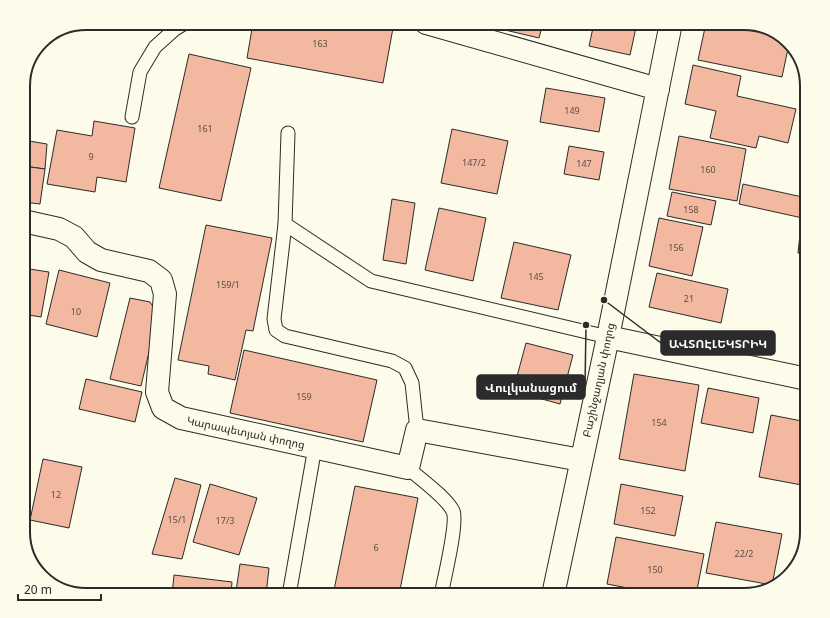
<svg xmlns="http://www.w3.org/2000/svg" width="830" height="618" font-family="'Noto Sans','Noto Sans Armenian',sans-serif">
<rect width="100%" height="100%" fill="#fdfbea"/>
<g fill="#f2b8a0" stroke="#2b2b2b">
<polygon points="253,23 366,23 393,28 383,83 247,58"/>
<polygon points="488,23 543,23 539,38 488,26"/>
<polygon points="594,23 637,23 630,55 589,46"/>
<polygon points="706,23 721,23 783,36 789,44 782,77 698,60"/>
<polygon points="189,54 251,68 221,201 159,188"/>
<polygon points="693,65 741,76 737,96 796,109 788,143 759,136 756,148 710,138 716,111 685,104"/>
<polygon points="546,88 605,98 599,132 540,122"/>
<polygon points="94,121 135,128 126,182 97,177 95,192 47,184 57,130 92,136"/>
<polygon points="452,129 508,141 497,194 441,183"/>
<polygon points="679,136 746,149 737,201 669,189"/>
<polygon points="23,140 47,144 45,169 23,166"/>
<polygon points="569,146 604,152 599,180 564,174"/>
<polygon points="23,166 45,169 40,204 23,202"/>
<polygon points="743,184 807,198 807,219 739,204"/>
<polygon points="672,192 716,201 711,225 667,216"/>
<polygon points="392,199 415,203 406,264 383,260"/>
<polygon points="439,208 486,218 473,281 425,270"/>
<polygon points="659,218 703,227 692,276 649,266"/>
<polygon points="206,225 272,238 253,331 246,330 235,380 208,374 209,366 178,360"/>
<polygon points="801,225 807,226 807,254 798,253"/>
<polygon points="514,242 571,255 558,310 501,298"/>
<polygon points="23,268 49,272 41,317 23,314"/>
<polygon points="59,270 110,283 97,337 46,324"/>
<polygon points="657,273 728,289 721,323 649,307"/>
<polygon points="130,298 150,302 158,314 141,386 110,379"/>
<polygon points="526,343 573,355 560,404 513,391"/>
<polygon points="244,350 377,380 363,442 230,413"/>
<polygon points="634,374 699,385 685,471 619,459"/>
<polygon points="86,379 142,392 135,422 79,409"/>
<polygon points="708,388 759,398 753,433 701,423"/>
<polygon points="771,415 807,422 807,486 759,477"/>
<polygon points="43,459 82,467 69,528 30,520"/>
<polygon points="175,478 201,485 182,559 152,554"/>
<polygon points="210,484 257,498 239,555 193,542"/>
<polygon points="621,484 683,496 675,536 614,524"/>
<polygon points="355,486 418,498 399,595 333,595"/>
<polygon points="716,522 782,534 772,585 706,573"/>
<polygon points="616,537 704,554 696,595 664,595 607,584"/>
<polygon points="240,564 269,568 266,595 236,591"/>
<polygon points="174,575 232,582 231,595 172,595"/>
</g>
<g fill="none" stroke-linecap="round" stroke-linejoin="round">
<g stroke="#2b2b2b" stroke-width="15">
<g id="lane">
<polyline points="132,117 140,72 155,47 175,29 185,23"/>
<polyline points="288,133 285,224 274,319 276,330 285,336 392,361 405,368 412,383 417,430"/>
<polyline points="285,224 371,281 608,337"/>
<path d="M 408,468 C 420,479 446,497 453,511 C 458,522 444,580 441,595"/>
<polyline points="289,595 315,447"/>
</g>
</g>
<g stroke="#2b2b2b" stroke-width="24">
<g id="street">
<polyline points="426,23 658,89"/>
<polyline points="23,221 59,229 74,237 87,252 101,260 149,271 161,280 165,294 157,392 163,408 181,418 408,468 417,430 581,460"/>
<polyline points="608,337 807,379"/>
</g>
</g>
<g stroke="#2b2b2b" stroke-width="24">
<polyline id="secondary" points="553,595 608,337 671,23"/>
</g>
<use href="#lane" stroke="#fdfbea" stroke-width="13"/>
<use href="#street" stroke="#fdfbea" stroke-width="22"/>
<use href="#secondary" stroke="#fdfbea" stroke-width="22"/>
</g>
<g text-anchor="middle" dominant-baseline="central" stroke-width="3" stroke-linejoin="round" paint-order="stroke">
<g font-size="9" fill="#5d4e48">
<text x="320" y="43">163</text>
<text x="572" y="110">149</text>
<text x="205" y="128">161</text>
<text x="91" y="156">9</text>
<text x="474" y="162">147/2</text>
<text x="584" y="163">147</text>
<text x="708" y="169">160</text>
<text x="691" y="209">158</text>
<text x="676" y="247">156</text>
<text x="536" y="276">145</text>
<text x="228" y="284">159/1</text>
<text x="689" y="298">21</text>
<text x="76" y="311">10</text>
<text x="304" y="396">159</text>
<text x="659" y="422">154</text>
<text x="56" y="494">12</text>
<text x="648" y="510">152</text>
<text x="177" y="519">15/1</text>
<text x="225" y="520">17/3</text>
<text x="376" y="547">6</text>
<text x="744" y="553">22/2</text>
<text x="655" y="569">150</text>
</g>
<g font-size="11" fill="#2b2b2b" stroke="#fdfbea">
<text transform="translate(598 380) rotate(-78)">Բաշինջաղյան փողոց</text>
<text transform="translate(246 432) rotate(12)">Կարապետյան փողոց</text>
</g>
</g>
<path d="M0 0H830V618H0ZM86 30H744A56 56 0 0 1 800 86V532A56 56 0 0 1 744 588H86A56 56 0 0 1 30 532V86A56 56 0 0 1 86 30Z" fill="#fdfbea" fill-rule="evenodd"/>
<path fill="none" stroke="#2b2b2b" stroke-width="2" d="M86 30H744A56 56 0 0 1 800 86V532A56 56 0 0 1 744 588H86A56 56 0 0 1 30 532V86A56 56 0 0 1 86 30Z"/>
<path fill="none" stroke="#2b2b2b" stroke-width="1.5" d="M604 300L661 343M586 325L585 387"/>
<g fill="#2b2b2b" stroke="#fdfbea" stroke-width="1.5">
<circle cx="604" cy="300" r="4"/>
<circle cx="586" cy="325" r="4"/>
</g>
<g fill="#2b2b2b" stroke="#2b2b2b" stroke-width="1.5">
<rect x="661" y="331" width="114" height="24" rx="4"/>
<rect x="477" y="375" width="108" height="24" rx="4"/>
</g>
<g font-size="12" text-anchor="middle" font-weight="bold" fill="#fff">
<text x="718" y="348">ԱՎՏՈԷԼԵԿՏՐԻԿ</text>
<text x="531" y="392">Վուլկանացում</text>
</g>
<path d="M18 594v6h83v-6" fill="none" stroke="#2b2b2b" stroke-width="2"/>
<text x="24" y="594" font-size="12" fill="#2b2b2b" stroke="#fdfbea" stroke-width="3" paint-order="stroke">20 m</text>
</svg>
